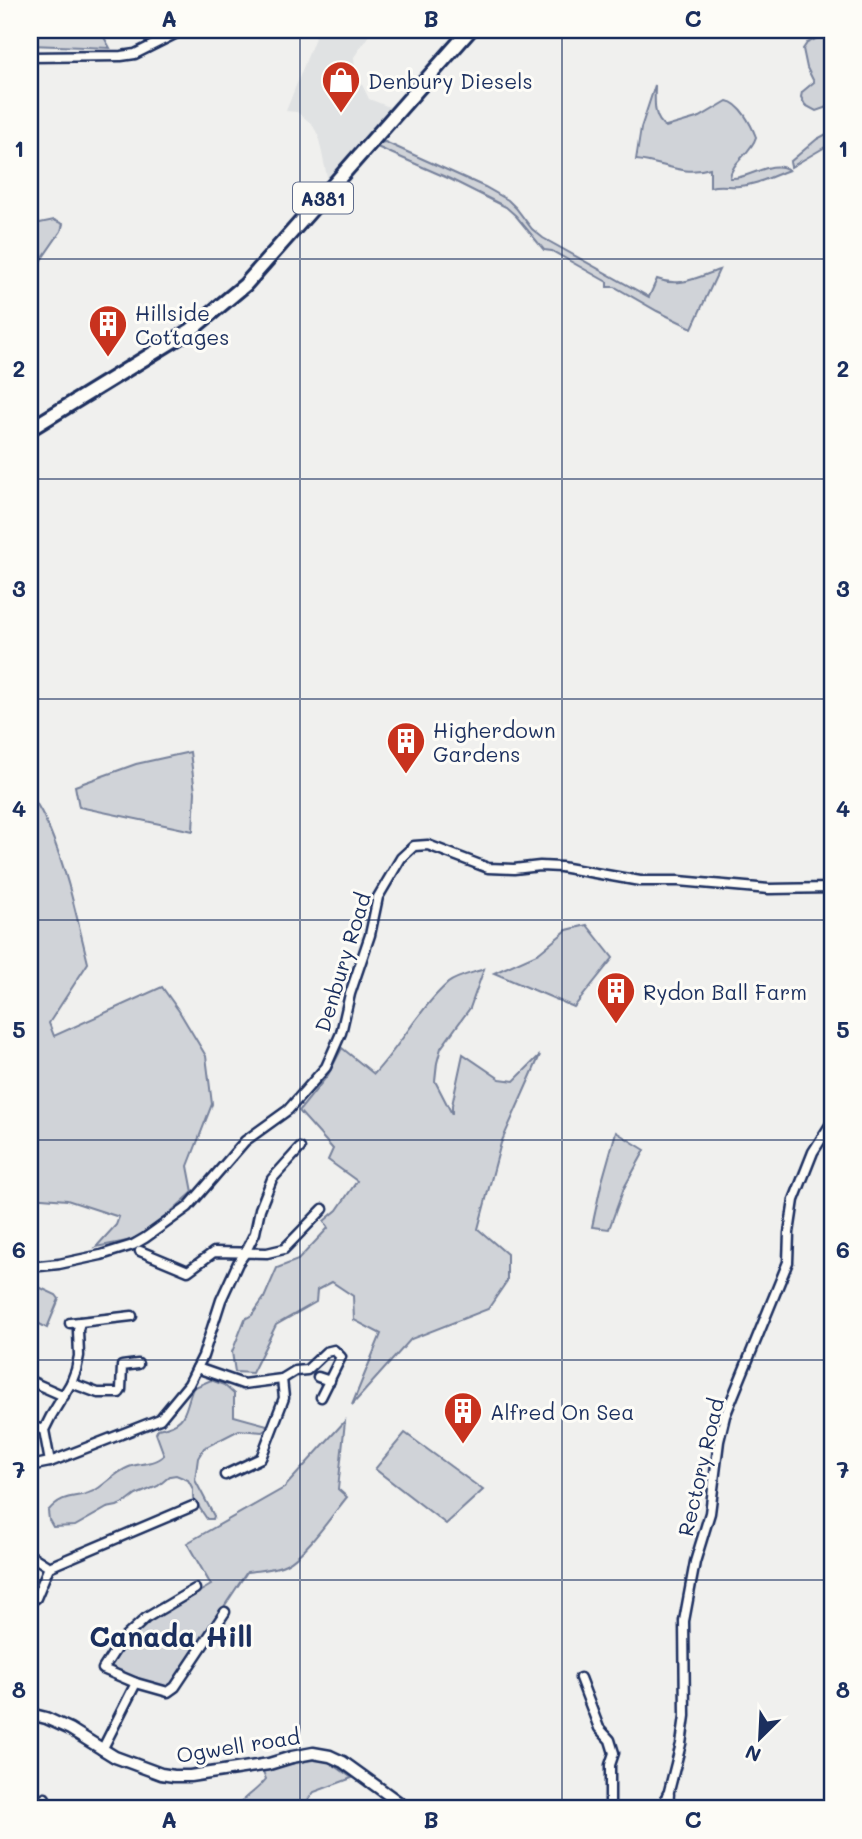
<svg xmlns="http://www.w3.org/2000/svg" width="862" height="1839" font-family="Mali,sans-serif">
<rect width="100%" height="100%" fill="#f0f0ee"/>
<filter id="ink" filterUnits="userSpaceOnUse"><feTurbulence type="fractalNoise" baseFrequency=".0143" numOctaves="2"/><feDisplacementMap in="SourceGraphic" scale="14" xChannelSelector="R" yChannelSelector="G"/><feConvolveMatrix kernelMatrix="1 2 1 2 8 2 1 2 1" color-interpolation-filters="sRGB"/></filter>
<g filter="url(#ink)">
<polygon fill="#e0e2e3" points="318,30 370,30 369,35 354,57 355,70 369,99 392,108 341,169 328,181 318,135 312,124 297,112 286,111"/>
<g fill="#d0d3d8" stroke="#76819b" stroke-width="2">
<polygon points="30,30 100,30 110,48 30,45"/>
<polygon points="828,33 832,35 832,104 827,107 816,111 805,105 801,97 802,92 814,82 807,68 803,49 807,43"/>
<path d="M 655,85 C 655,100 652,118 666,127 L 700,117 L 727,101 C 740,103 751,124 756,137 C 751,154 731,162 730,178 C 749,180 771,158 789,170 C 772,176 757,185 739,186 C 729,187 720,184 710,187 L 710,168 C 682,177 663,162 636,160 L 641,128 Z"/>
<polygon points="832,131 832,143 791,167 790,162 817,139"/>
<path d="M 385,142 L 485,187 L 508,200 L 516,208 L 532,229 L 543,238 L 649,297 L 657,279 C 680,288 697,277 719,270 L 692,328 L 657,311 L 615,287 L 607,287 L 607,282 L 552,251 L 544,250 L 516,216 L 506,207 L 450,179 L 377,147 L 380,143 Z"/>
<polygon points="54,220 63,224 61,231 30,276 30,225"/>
<polygon points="190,752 195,792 193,831 79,807 75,786 136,764"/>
<path d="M 30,795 C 40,806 45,819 51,833 C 68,874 77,919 88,963 L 49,1023 L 54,1036 L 162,987 L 179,1011 L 206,1056 L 212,1104 L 188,1166 L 193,1192 L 146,1234 L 127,1241 L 96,1247 L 116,1225 L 119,1217 L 67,1200 L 30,1197 Z"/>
<polygon points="587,925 613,958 574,1007 494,973 539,953 567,930"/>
<path d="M 484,969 L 470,1008 L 441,1048 L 437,1063 L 435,1081 L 452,1114 L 452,1105 L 463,1054 L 500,1079 L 514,1081 L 540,1055 L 501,1143 L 478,1229 L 507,1254 L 507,1281 L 488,1309 L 411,1339 L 352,1405 L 381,1334 L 354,1320 L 353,1296 L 332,1282 L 317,1290 L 316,1302 L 276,1325 L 252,1373 L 235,1372 L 232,1352 L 245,1319 L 252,1315 L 264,1298 L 277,1268 L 298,1260 L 328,1228 L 324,1221 L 337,1210 L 357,1181 L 328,1160 L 333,1149 L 299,1111 L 328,1075 L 342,1048 L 374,1074 C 401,1045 419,1009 448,983 C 457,976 473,973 484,969 Z"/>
<polygon points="616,1132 645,1150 624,1188 609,1229 592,1227 601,1185"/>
<polygon points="30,1283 56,1295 59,1299 47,1328 30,1319"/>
<path d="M 211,1380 L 224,1385 L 234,1394 L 234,1416 L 267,1425 L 267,1429 L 262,1432 L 239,1430 L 204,1448 L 198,1458 L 195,1480 L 214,1516 L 213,1519 L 207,1519 L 193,1498 L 193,1489 L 188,1480 L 176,1475 L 170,1476 L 158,1486 L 136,1495 L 128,1501 L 117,1506 L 107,1508 L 75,1526 L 53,1527 L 49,1520 L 48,1511 C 66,1490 78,1501 97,1489 C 108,1482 116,1472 129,1467 C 140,1463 156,1464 164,1455 L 156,1433 L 158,1429 C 189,1423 183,1412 193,1388 Z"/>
<path d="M 345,1421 L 338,1489 L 347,1497 C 333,1514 305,1555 286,1564 C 275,1570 260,1570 247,1572 L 170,1688 L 160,1688 L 111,1670 L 110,1664 L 126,1644 L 142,1626 L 211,1585 L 187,1543 L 284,1488 Z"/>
<polygon points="405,1433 483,1490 446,1524 375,1469"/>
<path d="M 324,1758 L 352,1778 L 314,1792 L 301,1809 L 235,1809 C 244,1797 257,1791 266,1779 L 262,1769 Z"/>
</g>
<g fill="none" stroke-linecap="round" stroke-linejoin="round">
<g stroke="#1b2f5e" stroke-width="13">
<g id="minor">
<polyline points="30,57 121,56 135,54 183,30"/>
<polyline points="140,1251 188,1271 214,1252 267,1253 284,1249 323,1209"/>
<polyline points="30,1267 59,1264 101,1255 133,1245 145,1238 188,1207 245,1141 288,1110 326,1067 341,1033 350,994 370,935 378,897 401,858 414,846 428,845 488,868 514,869 540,866 561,867 640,881 679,881 769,889 832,888"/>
<polyline points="80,1322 132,1316"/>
<polyline points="197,1368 243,1384 282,1379 295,1371 307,1370 326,1352 334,1350 341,1357 321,1397"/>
<polyline points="318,1377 330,1381"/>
<polyline points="30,1381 64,1396"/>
<polyline points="71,1383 98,1393 119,1393 121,1390 122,1366 138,1364"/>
<polyline points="30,1426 44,1430"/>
<polyline points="50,1462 44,1430 51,1416 71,1383 76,1370 79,1356 78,1330 80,1322 70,1323"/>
<polyline points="30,1466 50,1462 160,1419 189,1384 203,1356 221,1300 238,1263 245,1253 255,1233 260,1209 272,1179 300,1148"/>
<polyline points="225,1475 261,1458 284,1398 282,1379"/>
<polyline points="30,1555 49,1567"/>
<polyline points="49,1567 193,1506"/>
<polyline points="195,1589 146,1618 121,1641 103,1669 136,1683 168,1692 175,1687 225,1612"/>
<polyline points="30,1602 36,1598 49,1567"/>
<polyline points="580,1678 599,1728 610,1740 614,1753 610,1765 610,1809"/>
<polyline points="102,1750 136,1683"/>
<polyline points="30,1809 45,1798"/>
<polyline points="671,1809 668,1795 681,1744 685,1716 684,1621 695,1562 710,1513 719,1441 725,1416 788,1262 789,1233 794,1200 813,1152 832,1122"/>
</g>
</g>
<g stroke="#1b2f5e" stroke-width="15">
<g id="tertiary">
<polyline points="30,1714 46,1718 70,1729 115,1757 161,1774 174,1776 190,1776 269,1764 292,1757 313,1753 330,1756 343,1762 408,1809"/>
<polyline points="664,1809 668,1795"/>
</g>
</g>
<g stroke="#1b2f5e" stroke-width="18">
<polyline id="primary" points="30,429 191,330 245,285 470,30"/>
</g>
<use href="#minor" stroke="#fdfcf7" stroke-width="8"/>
<use href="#tertiary" stroke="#fdfcf7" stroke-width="10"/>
<use href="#primary" stroke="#fdfcf7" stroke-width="12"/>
</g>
</g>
<path fill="none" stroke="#1b2f5e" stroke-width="2" stroke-opacity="0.55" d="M 300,30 L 300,1809M 562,30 L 562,1809M 30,259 L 832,259M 30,479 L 832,479M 30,699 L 832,699M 30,920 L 832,920M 30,1140 L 832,1140M 30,1360 L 832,1360M 30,1580 L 832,1580"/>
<defs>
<g id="shop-pin" transform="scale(2.0125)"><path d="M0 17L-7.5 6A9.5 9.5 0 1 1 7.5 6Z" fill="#c8321e" stroke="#fdfcf7"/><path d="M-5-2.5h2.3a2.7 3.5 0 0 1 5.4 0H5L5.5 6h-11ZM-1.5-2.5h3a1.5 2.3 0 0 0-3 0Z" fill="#fff"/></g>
<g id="building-pin" transform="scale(2.0125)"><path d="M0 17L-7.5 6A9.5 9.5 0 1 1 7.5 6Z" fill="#c8321e" stroke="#fdfcf7"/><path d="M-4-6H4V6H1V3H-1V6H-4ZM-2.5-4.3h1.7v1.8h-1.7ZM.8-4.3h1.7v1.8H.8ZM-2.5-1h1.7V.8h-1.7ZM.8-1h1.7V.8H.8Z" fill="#fff"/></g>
</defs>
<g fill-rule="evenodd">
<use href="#shop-pin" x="341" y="80"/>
<use href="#building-pin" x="108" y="324"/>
<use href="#building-pin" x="406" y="741"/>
<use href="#building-pin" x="616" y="991"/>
<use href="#building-pin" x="463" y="1411"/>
</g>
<g text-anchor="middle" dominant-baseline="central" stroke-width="6" stroke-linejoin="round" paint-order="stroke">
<rect fill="#fdfcf7" stroke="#5f6c8c" stroke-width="2" x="293" y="182.5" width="60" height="31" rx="5"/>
<g font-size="19" font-weight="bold" fill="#1b2f5e">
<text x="323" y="198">A381</text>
</g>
<g font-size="21" fill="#1b2f5e" stroke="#fdfcf7" text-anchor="start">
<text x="368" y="80">Denbury Diesels</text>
<text x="135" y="312">Hillside<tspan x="135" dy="24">Cottages</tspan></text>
<text x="433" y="729">Higherdown<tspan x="433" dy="24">Gardens</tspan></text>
<text x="643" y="991">Rydon Ball Farm</text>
<text x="490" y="1411">Alfred On Sea</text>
</g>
<g font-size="21" fill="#1b2f5e" stroke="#fdfcf7">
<text transform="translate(342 962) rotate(-73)">Denbury Road</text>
<text transform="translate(700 1467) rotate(-77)">Rectory Road</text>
<text transform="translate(238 1745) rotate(-9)">Ogwell road</text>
</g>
<g font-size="28" font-weight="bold" fill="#1b2f5e" stroke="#fdfcf7">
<text x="171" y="1636">Canada Hill</text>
</g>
</g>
<rect width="862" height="1839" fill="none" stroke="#fdfcf7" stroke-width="77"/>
<g transform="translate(760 1738) rotate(204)" stroke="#fdfcf7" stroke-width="5" paint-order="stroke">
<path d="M0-5L12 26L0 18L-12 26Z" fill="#1b2f5e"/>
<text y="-10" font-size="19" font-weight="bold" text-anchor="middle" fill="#1b2f5e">N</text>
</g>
<rect x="38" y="38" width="786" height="1762" fill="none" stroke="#1b2f5e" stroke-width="2.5"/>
<g font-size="23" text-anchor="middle" font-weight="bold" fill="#1b2f5e">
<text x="169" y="27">A</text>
<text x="431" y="27">B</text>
<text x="693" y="27">C</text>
<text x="19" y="157">1</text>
<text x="843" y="157">1</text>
<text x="19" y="377">2</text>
<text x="843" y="377">2</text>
<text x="19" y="597">3</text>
<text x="843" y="597">3</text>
<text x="19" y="817">4</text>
<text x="843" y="817">4</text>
<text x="19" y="1038">5</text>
<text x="843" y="1038">5</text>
<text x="19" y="1258">6</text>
<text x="843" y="1258">6</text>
<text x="19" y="1478">7</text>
<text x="843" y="1478">7</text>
<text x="19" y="1698">8</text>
<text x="843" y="1698">8</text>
<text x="169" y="1828">A</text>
<text x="431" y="1828">B</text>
<text x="693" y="1828">C</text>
</g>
</svg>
